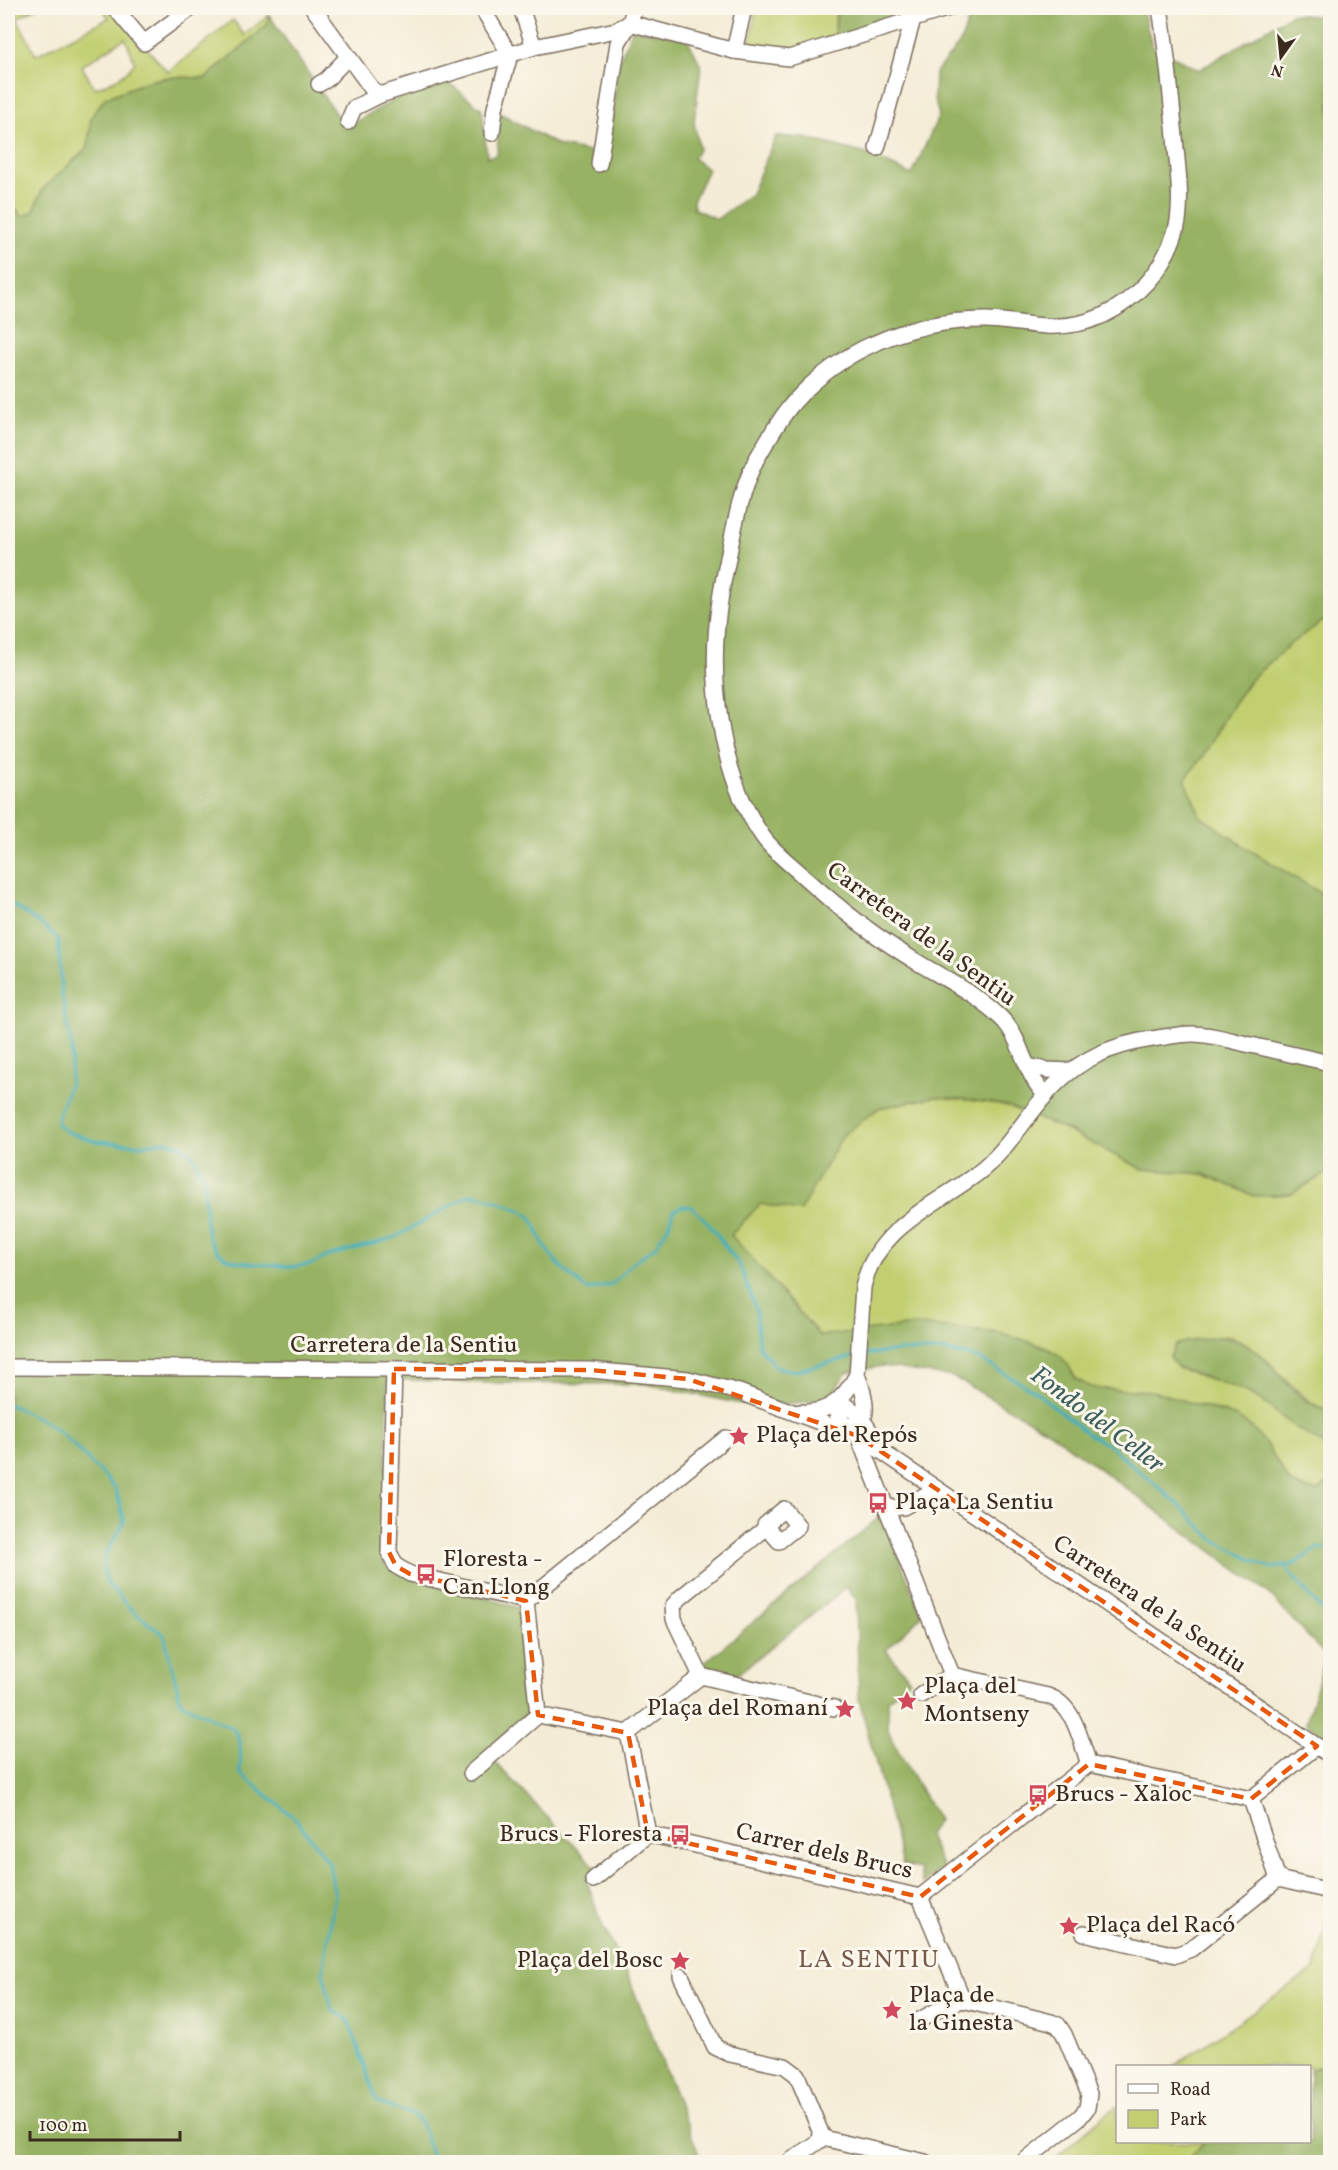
<svg xmlns="http://www.w3.org/2000/svg" width="1338" height="2170" font-family="Vollkorn,serif">
<rect width="100%" height="100%" fill="#fbf7ec"/>
<filter id="ink" filterUnits="userSpaceOnUse"><feTurbulence type="fractalNoise" baseFrequency=".0167" numOctaves="2"/><feDisplacementMap in="SourceGraphic" scale="12" xChannelSelector="R" yChannelSelector="G"/><feConvolveMatrix kernelMatrix="1 2 1 2 8 2 1 2 1" color-interpolation-filters="sRGB"/></filter>
<filter id="wash" filterUnits="userSpaceOnUse"><feTurbulence type="fractalNoise" baseFrequency=".008" numOctaves="4" result="noise"/><feDisplacementMap in="SourceGraphic" scale="24" xChannelSelector="R" yChannelSelector="G"/><feGaussianBlur stdDeviation="1.35" result="paint"/><feColorMatrix in="noise" values="0 0 0 0 0 0 0 0 0 0 0 0 0 0 0 0 0 1.4 0 .05"/><feComposite in="paint" operator="in"/></filter>
<g filter="url(#wash)">
<rect width="100%" height="100%" fill="#f4ecd6"/>
<g fill="#c1cf71" stroke="#7e7c48" stroke-width="1.5" fill-rule="evenodd">
<path d="M 8,8 L 36,8 L 17,18 L 36,55 L 109,18 L 102,8 L 111,8 L 168,72 L 233,20 L 244,35 L 269,15 L 267,25 L 206,78 L 170,77 L 148,81 L 105,98 L 91,117 L 88,147 L 42,190 L 34,211 L 23,217 L 8,201 ZM 125,38 L 135,62 C 124,77 112,83 94,88 L 82,66 Z"/>
<polygon points="756,8 836,8 834,36 789,52 750,44"/>
<polygon points="1330,616 1330,899 1248,849 1200,816 1185,779 1203,756 1233,704 1251,679 1290,644"/>
<path d="M 934,1097 L 962,1099 L 1005,1105 L 1066,1130 L 1142,1169 L 1203,1174 L 1254,1196 L 1291,1194 L 1330,1171 L 1330,1410 C 1317,1408 1309,1401 1299,1392 C 1279,1375 1255,1342 1230,1337 C 1220,1335 1212,1339 1202,1340 C 1192,1342 1185,1342 1175,1345 L 1190,1372 L 1243,1390 L 1261,1400 L 1296,1428 L 1322,1444 L 1330,1452 L 1329,1483 L 1318,1491 L 1305,1489 L 1290,1483 L 1267,1445 L 1250,1426 L 1223,1412 L 1152,1391 L 1100,1389 L 1088,1386 L 1076,1379 L 1068,1365 L 1021,1339 L 997,1333 L 916,1325 L 820,1336 L 731,1235 L 760,1204 L 800,1211 L 843,1135 L 879,1108 Z"/>
<polygon points="1329,1911 1330,2062 1310,2070 1310,2066 1174,2066 1315,1969"/>
<polygon points="1117,2106 1118,2142 1204,2142 1186,2162 1051,2162 1101,2118"/>
</g>
<g fill="#98b263" stroke="#6a6e40" stroke-width="1.5">
<polygon points="837,8 1142,8 1152,46 1199,70 1292,14 1330,17 1330,616 1290,644 1251,679 1233,704 1203,756 1185,779 1200,816 1248,849 1330,899 1330,1171 1291,1194 1254,1196 1203,1174 1142,1169 1066,1130 1005,1105 962,1099 934,1097 879,1108 843,1135 800,1211 760,1204 731,1235 820,1336 916,1325 997,1333 1021,1339 1047,1348 1059,1355 1068,1365 1076,1379 1088,1386 1100,1389 1152,1391 1237,1417 1250,1426 1267,1445 1290,1483 1305,1489 1318,1491 1329,1483 1330,1479 1330,1740 1306,1723 1326,1656 1267,1592 1048,1431 953,1377 882,1366 846,1373 829,1399 756,1407 646,1384 494,1383 388,1379 384,1565 522,1609 534,1708 485,1752 596,1868 586,1879 603,1927 626,1971 702,2162 8,2162 8,200 23,217 34,211 42,190 88,147 91,117 105,98 148,81 170,77 206,78 267,25 269,15 345,128 412,90 445,80 482,109 487,157 497,155 500,113 559,146 590,152 605,168 619,62 632,29 687,38 701,66 694,122 699,149 693,158 708,169 693,201 694,209 717,219 751,194 776,136 805,138 867,154 912,175 939,115 934,98 935,73 960,43 969,19 967,10 905,18 835,37"/>
<path d="M 1217,1337 C 1269,1337 1284,1403 1330,1410 L 1330,1452 L 1322,1444 L 1296,1428 L 1261,1400 L 1243,1390 L 1178,1368 L 1170,1357 L 1175,1345 C 1189,1340 1203,1340 1217,1337 Z"/>
<polygon points="882,1515 922,1615 886,1650 910,1680 888,1700 888,1728 892,1740 938,1820 928,1834 943,1868 922,1884 920,1869 903,1865 859,1699 856,1599 847,1587 735,1676 712,1671 704,1663"/>
<polygon points="1330,2062 1330,2162 1186,2162 1204,2142 1310,2142 1310,2070"/>
</g>
<g fill="none" stroke-linecap="round" stroke-linejoin="round">
<g stroke="#3faebc" stroke-width="3">
<path d="M 8,902 L 41,924 L 58,939 L 62,996 L 72,1049 L 70,1083 L 59,1113 L 57,1124 L 67,1132 L 95,1141 L 141,1145 L 164,1141 L 180,1145 L 192,1154 L 204,1179 L 206,1225 L 209,1239 L 217,1251 L 226,1258 L 239,1262 L 293,1267 L 312,1264 L 328,1256 L 394,1238 L 471,1194 C 485,1197 523,1208 531,1218 C 537,1224 539,1236 543,1243 C 553,1262 571,1277 588,1290 L 612,1284 L 635,1261 L 656,1246 L 668,1227 L 673,1211 L 682,1206 L 692,1207 L 710,1225 L 740,1266 L 756,1310 L 759,1347 L 776,1367 L 795,1371 L 853,1357"/>
<polyline points="863,1355 898,1351 945,1351 978,1358 1036,1392 1088,1434 1110,1446 1177,1503 1213,1539 1246,1557 1271,1568 1293,1565 1317,1548 1330,1550"/>
<path d="M 8,1404 L 44,1421 L 62,1434 L 106,1478 L 116,1490 L 124,1519 L 123,1525 L 105,1555 L 103,1569 L 107,1583 L 135,1613 L 164,1635 L 181,1703 L 232,1728 C 244,1740 240,1757 240,1773 L 297,1820 L 329,1863 L 335,1895 L 323,1972 L 332,2010 L 348,2019 L 377,2101 C 386,2108 398,2109 408,2113 C 427,2119 427,2147 433,2162"/>
<polyline points="1285,1567 1330,1620"/>
</g>
</g>
</g>
<g filter="url(#ink)">
<g fill="none" stroke-linecap="round" stroke-linejoin="round">
<g stroke="#7c6e5e" stroke-width="18">
<g id="minor">
<polyline points="115,8 144,43 191,8"/>
<polyline points="313,8 372,89 380,95"/>
<polyline points="482,8 510,55 495,108 492,133"/>
<polyline points="521,8 534,47"/>
<polyline points="630,23 734,51 789,58 949,8"/>
<polyline points="734,51 744,8"/>
<polyline points="319,84 326,80 348,57"/>
<polyline points="348,122 354,108 380,95 534,47 616,30 630,23"/>
<polyline points="877,148 913,19"/>
<polyline points="599,164 618,43 630,23 634,8"/>
<polyline points="1028,1066 1047,1070 1070,1071"/>
<path d="M 1046,1095 C 1023,1074 1023,1038 1000,1017 C 976,994 945,979 917,962 C 875,937 837,907 801,874 C 788,862 773,851 763,837 C 719,774 708,675 720,601 C 722,583 727,566 730,548 C 736,518 742,488 756,460 C 767,441 779,419 794,402 C 814,379 845,356 873,344 C 908,328 947,320 985,320 C 1005,320 1026,325 1046,326 C 1088,328 1120,312 1147,282 C 1162,265 1174,242 1178,221 C 1182,193 1177,165 1175,137 C 1171,94 1167,50 1160,8"/>
<polyline points="8,1367 590,1370 688,1379 739,1392 838,1429 847,1428 863,1419"/>
<polyline points="394,1369 389,1552 396,1566 410,1574 526,1601 538,1715 628,1733 648,1834"/>
<polyline points="837,1402 837,1414 847,1428 1330,1755"/>
<path d="M 837,1402 C 860,1409 868,1428 879,1447"/>
<path d="M 800,1412 C 830,1414 844,1398 857,1375"/>
<path d="M 863,1419 C 869,1406 862,1387 857,1375 L 863,1287 C 876,1228 934,1206 978,1173 C 1008,1150 1027,1114 1053,1087 C 1081,1058 1113,1045 1152,1039 C 1166,1037 1179,1034 1193,1034 C 1211,1034 1229,1040 1246,1044 C 1274,1050 1302,1057 1330,1063"/>
<path d="M 858,1436 L 952,1675 L 1048,1696 C 1075,1705 1080,1740 1089,1764"/>
<polyline points="887,1508 903,1507 937,1489"/>
<polygon points="784,1509 798,1526 779,1541 765,1525"/>
<polyline points="526,1601 726,1438"/>
<polyline points="701,1676 674,1619 673,1606 680,1598 767,1527"/>
<polyline points="701,1676 834,1708"/>
<polyline points="921,1695 952,1675"/>
<polyline points="628,1733 701,1676"/>
<polyline points="1089,1764 1251,1799 1317,1746"/>
<polyline points="471,1773 538,1715"/>
<polyline points="1251,1799 1278,1879"/>
<polyline points="648,1834 920,1897 1089,1764"/>
<polyline points="593,1880 648,1834"/>
<polyline points="920,1897 963,2000 1051,2022 1058,2025 1064,2034 1089,2094 1087,2108 1080,2117 1023,2162"/>
<polyline points="1084,1933 1176,1955 1191,1949 1278,1879 1330,1891"/>
<polyline points="681,1976 715,2047 730,2054 785,2066 797,2075 823,2138"/>
<polyline points="918,2021 945,2006 963,2000"/>
<polyline points="823,2138 925,2162"/>
<polyline points="789,2162 823,2138"/>
</g>
</g>
<use href="#minor" stroke="#fff" stroke-width="15"/>
</g>
</g>
<path fill="none" stroke="#e8590c" stroke-width="4.5" stroke-dasharray="12 8" stroke-linejoin="round" d="M 394,1369 L 590,1370 L 688,1379 L 858,1436 L 1317,1746 L 1251,1799 L 1089,1764 L 920,1897 L 648,1834 L 628,1733 L 538,1715 L 526,1601 L 410,1574 L 396,1566 L 389,1552 Z"/>
<defs>
<g id="sight-bare" transform="scale(1.62)"><path d="M0-6L1.8-2.2L6-1.7L2.9 1.2L3.7 5.4L0 3.3L-3.7 5.4L-2.9 1.2L-6-1.7L-1.8-2.2Z" fill="#d1495b" stroke="#fbf7ec" stroke-width="2.5" paint-order="stroke"/></g>
<g id="bus-bare" transform="scale(1.62)"><path d="M-5-6H5V4H4V6H2V4H-2V6H-4V4H-5ZM-3.5-4V0h7V-4ZM-3.5 1.2v1.5H-2V1.2ZM2 1.2v1.5H3.5V1.2Z" fill="#d1495b" stroke="#fbf7ec" stroke-width="2.5" paint-order="stroke"/></g>
</defs>
<g fill-rule="evenodd">
<use href="#sight-bare" x="739" y="1436"/>
<use href="#bus-bare" x="878" y="1503"/>
<use href="#bus-bare" x="426" y="1574"/>
<use href="#sight-bare" x="907" y="1701"/>
<use href="#sight-bare" x="845" y="1709"/>
<use href="#bus-bare" x="1038" y="1795"/>
<use href="#bus-bare" x="680" y="1835"/>
<use href="#sight-bare" x="1069" y="1926"/>
<use href="#sight-bare" x="680" y="1961"/>
<use href="#sight-bare" x="892" y="2010"/>
</g>
<g text-anchor="middle" dominant-baseline="central" stroke-width="6" stroke-linejoin="round" paint-order="stroke">
<g font-size="24" fill="#3b2a1e" stroke="#fbf7ec">
<text transform="translate(921 935) rotate(36)">Carretera de la Sentiu</text>
<text x="404" y="1346">Carretera de la Sentiu</text>
<text transform="translate(1149 1605) rotate(34)">Carretera de la Sentiu</text>
<text transform="translate(824 1852) rotate(13)">Carrer dels Brucs</text>
</g>
<g font-size="24" fill="#3b2a1e" stroke="#fbf7ec" text-anchor="start">
<text x="756" y="1436">Plaça del Repós</text>
<text x="895" y="1503">Plaça La Sentiu</text>
<text x="443" y="1560">Floresta -<tspan x="443" dy="28">Can Llong</tspan></text>
<text x="924" y="1687">Plaça del<tspan x="924" dy="28">Montseny</tspan></text>
<text x="828" y="1709" text-anchor="end">Plaça del Romaní</text>
<text x="1055" y="1795">Brucs - Xaloc</text>
<text x="663" y="1835" text-anchor="end">Brucs - Floresta</text>
<text x="1086" y="1926">Plaça del Racó</text>
<text x="663" y="1961" text-anchor="end">Plaça del Bosc</text>
<text x="909" y="1996">Plaça de<tspan x="909" dy="28">la Ginesta</tspan></text>
</g>
<g font-size="26" font-style="italic" fill="#3d5f5d" stroke="#fbf7ec">
<text transform="translate(1097 1420) rotate(37)">Fondo del Celler</text>
</g>
<g font-size="26" letter-spacing="1.5" fill="#785a4a" stroke="#fbf7ec">
<text x="869" y="1960">LA SENTIU</text>
</g>
</g>
<rect width="1338" height="2170" fill="none" stroke="#fbf7ec" stroke-width="30"/>
<rect x="1116" y="2065" width="195" height="78" fill="#fbf7ec" stroke="#aea59a" stroke-width="1.5"/>
<rect x="1128" y="2084" width="30" height="9" fill="#ffffff" stroke="#aea59a" stroke-width="1.5"/>
<text x="1170" y="2095" font-size="18" fill="#3b2a1e">Road</text>
<rect x="1128" y="2110" width="30" height="18" fill="#c1cf71" stroke="#aea59a" stroke-width="1.5"/>
<text x="1170" y="2125" font-size="18" fill="#3b2a1e">Park</text>
<g transform="translate(1281 57) rotate(195)" stroke="#fbf7ec" stroke-width="4.5" paint-order="stroke">
<path d="M0-4.5L10 22L0 15L-10 22Z" fill="#3b2a1e"/>
<text y="-9" font-size="16" font-weight="bold" text-anchor="middle" fill="#3b2a1e">N</text>
</g>
<path d="M30 2131v9h150v-9" fill="none" stroke="#3b2a1e" stroke-width="3"/>
<text x="39" y="2131" font-size="18" fill="#3b2a1e" stroke="#fbf7ec" stroke-width="4.5" paint-order="stroke">100 m</text>
</svg>
